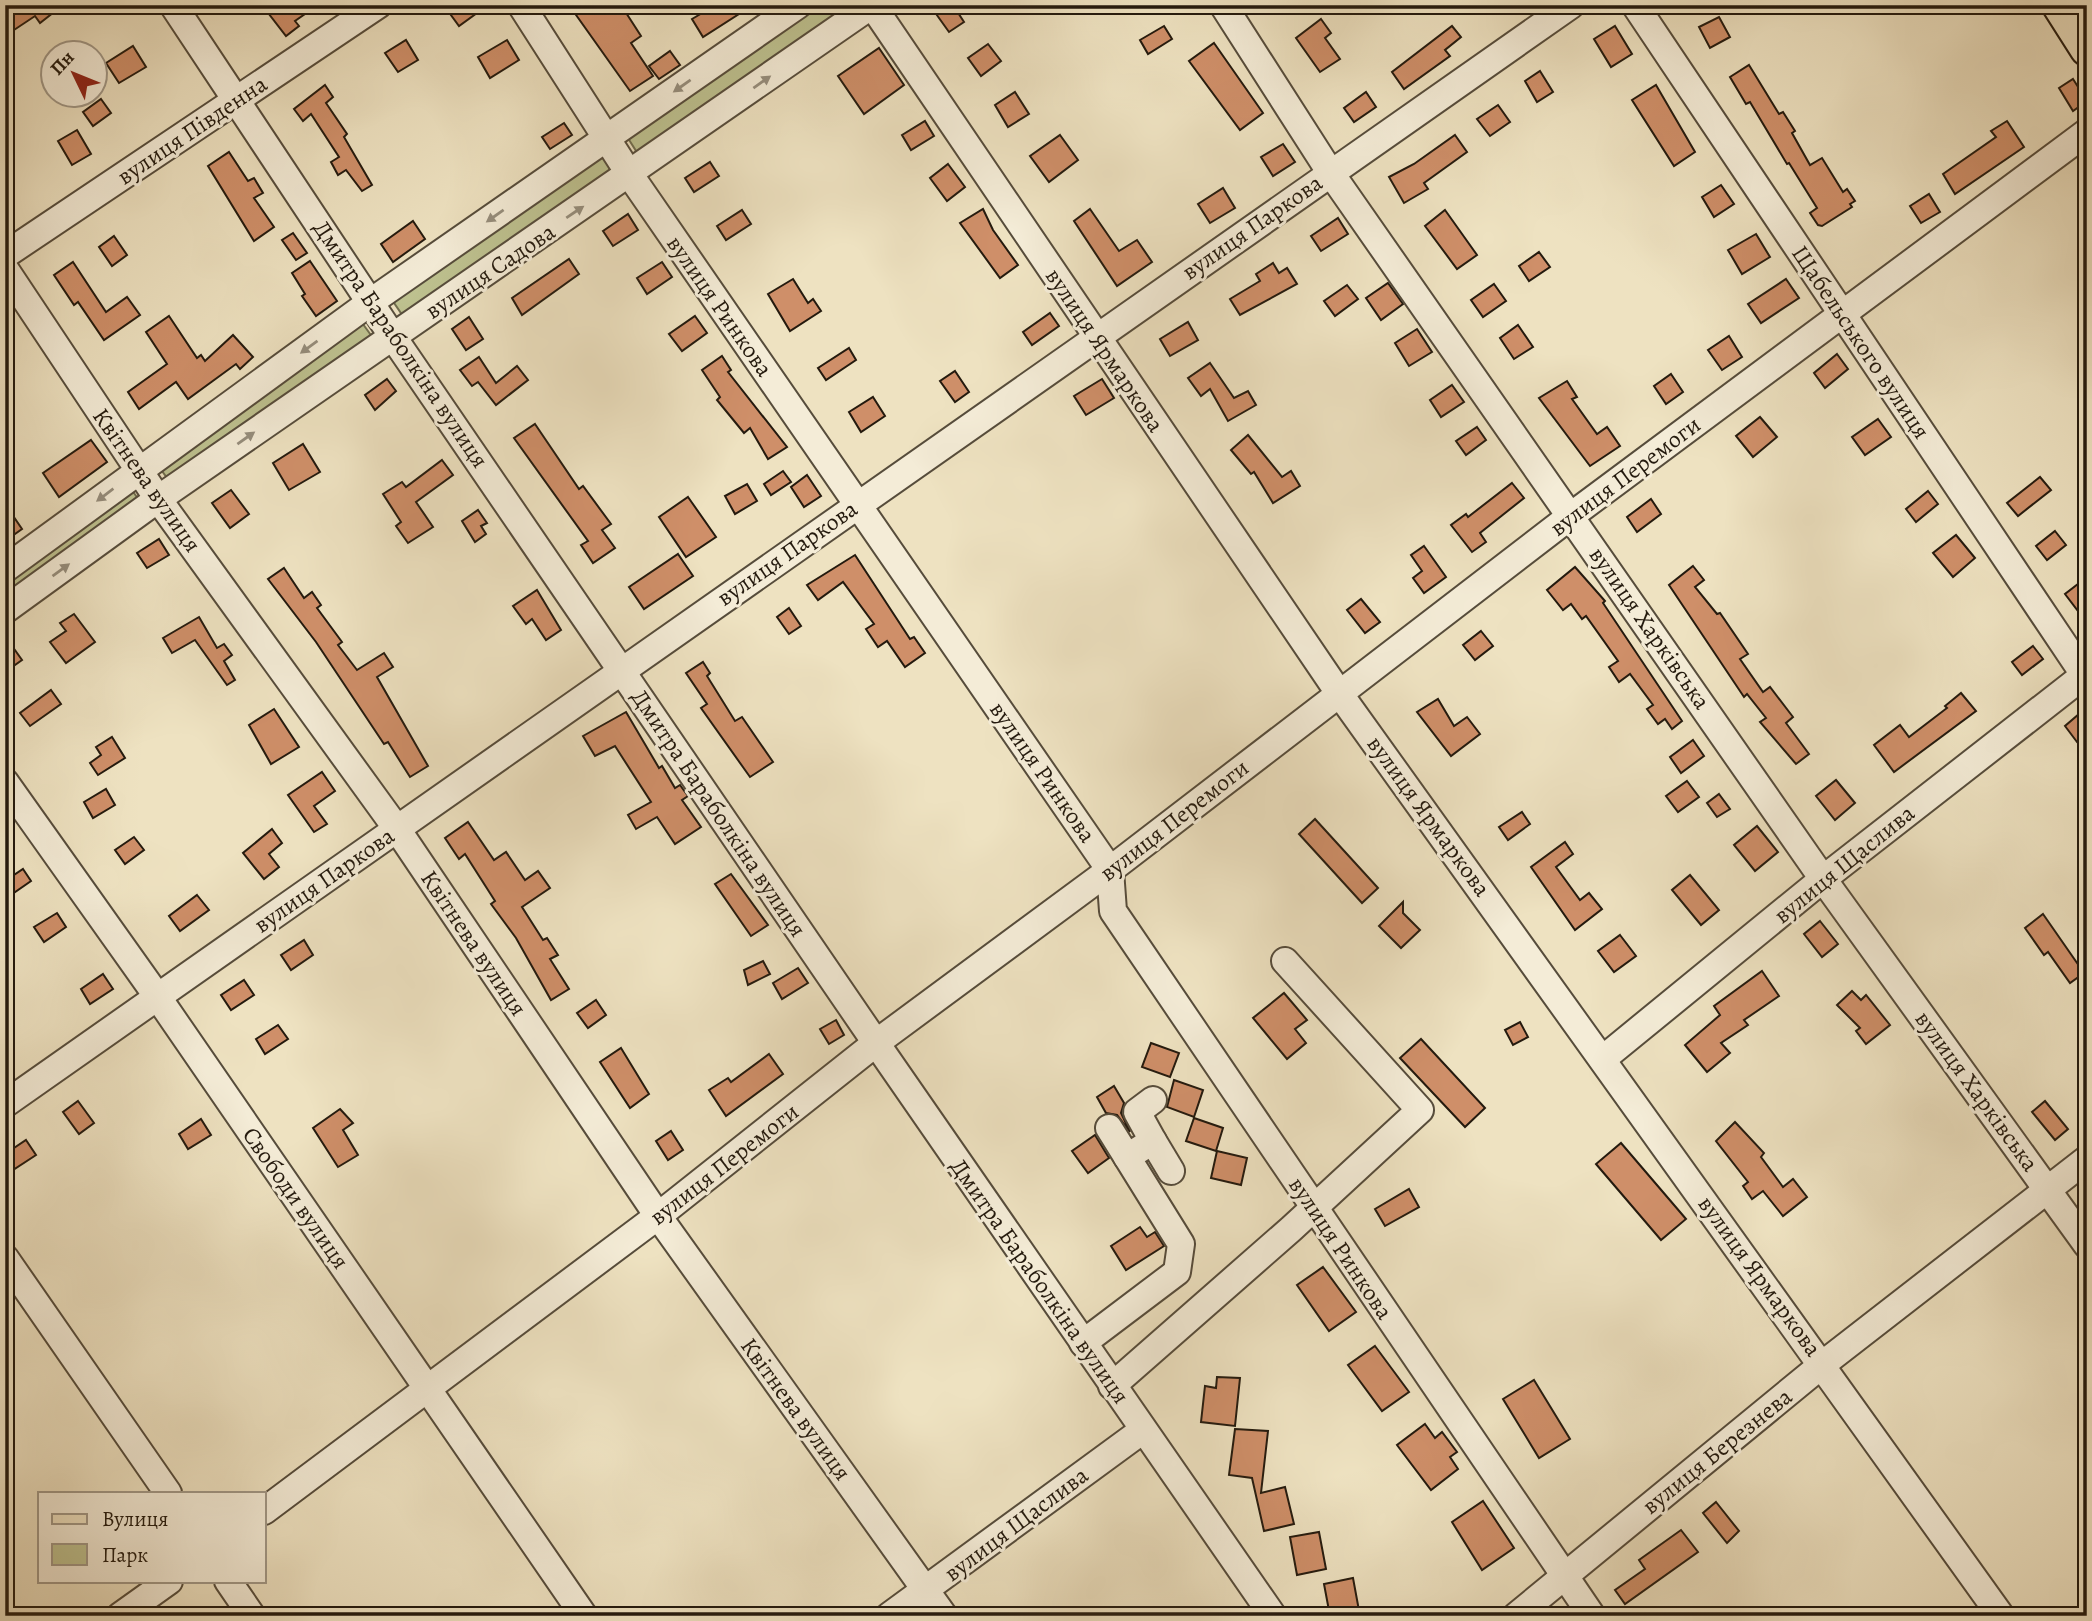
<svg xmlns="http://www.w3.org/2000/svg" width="2092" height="1621" font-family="Alegreya,serif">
<rect width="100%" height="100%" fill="#eee2c1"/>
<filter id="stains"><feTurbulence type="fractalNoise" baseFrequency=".00286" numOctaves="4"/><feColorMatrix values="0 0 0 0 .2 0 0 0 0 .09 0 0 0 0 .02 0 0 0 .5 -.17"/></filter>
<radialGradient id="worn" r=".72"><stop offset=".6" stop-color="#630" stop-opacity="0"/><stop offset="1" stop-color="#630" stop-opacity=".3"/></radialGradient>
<g fill="#bec290" stroke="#716e4f" stroke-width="2">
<polygon points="815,5 855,5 638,154 626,135"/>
<polygon points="605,149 618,168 403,316 390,297"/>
<polygon points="360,320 373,338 170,482 157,464"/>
<polygon points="129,486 141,503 5,601 5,576"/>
</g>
<g fill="#cf8f69" stroke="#241a0e" stroke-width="2">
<polygon points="22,5 63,5 40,23 35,16 5,36 5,17"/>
<polygon points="262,5 318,5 295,21 299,26 286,36"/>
<polygon points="456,5 488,5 459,26 448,11"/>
<polygon points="569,5 621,5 641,36 631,43 653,76 630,91"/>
<polygon points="716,5 753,5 703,37 692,19"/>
<polygon points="942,5 953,5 964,22 949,32 934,11"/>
<polygon points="1719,17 1730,37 1710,48 1699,27"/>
<polygon points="1321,19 1331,33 1325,38 1340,59 1320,72 1296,38"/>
<polygon points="1164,26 1172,39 1148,54 1140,40"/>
<polygon points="1452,26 1461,37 1445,50 1450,56 1404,89 1392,72"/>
<polygon points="1615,26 1632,54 1611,67 1594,39"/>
<polygon points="406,40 418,60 398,72 385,53"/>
<polygon points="507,40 519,60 490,78 478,57"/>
<polygon points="1214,43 1263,113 1240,130 1189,61"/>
<polygon points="988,44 1001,61 981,76 968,58"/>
<polygon points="133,46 146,67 119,83 106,63"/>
<polygon points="879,48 904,85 864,114 838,76"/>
<polygon points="670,51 680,65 659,79 649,66"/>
<polygon points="1749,65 1779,114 1783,112 1795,131 1792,133 1810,165 1822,158 1843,192 1847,189 1855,201 1850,204 1852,207 1822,226 1818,225 1810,213 1817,208 1789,163 1787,164 1750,102 1746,104 1730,77"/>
<polygon points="1540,71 1553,92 1537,102 1525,81"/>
<polygon points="2073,79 2087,101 2073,111 2059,88"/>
<polygon points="325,85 333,97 326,103 347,134 344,137 372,185 362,191 346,170 338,175 331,162 339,157 311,114 303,121 294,109"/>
<polygon points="1656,85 1695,152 1674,166 1632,100"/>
<polygon points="1015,92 1029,114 1008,127 995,105"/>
<polygon points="1366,92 1376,107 1354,122 1344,108"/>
<polygon points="101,99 111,113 93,126 83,112"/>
<polygon points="1498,105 1510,122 1490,136 1477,119"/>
<polygon points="925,121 934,136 911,150 902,135"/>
<polygon points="2007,121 2024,147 1955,194 1943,174 1996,137 1991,131"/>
<polygon points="564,123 572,135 550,149 542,137"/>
<polygon points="77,130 91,154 72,165 58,141"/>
<polygon points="1060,135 1078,160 1049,182 1030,156"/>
<polygon points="1455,135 1467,152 1424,183 1428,189 1404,203 1389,177 1414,164"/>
<polygon points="1283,144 1295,162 1273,176 1261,157"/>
<polygon points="229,152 248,181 254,178 263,193 254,198 274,227 254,241 208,166"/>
<polygon points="710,162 719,176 694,192 685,178"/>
<polygon points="948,164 965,187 947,201 930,178"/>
<polygon points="1721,185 1734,204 1714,217 1702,197"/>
<polygon points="1223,188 1235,208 1210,223 1198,204"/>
<polygon points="1929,194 1940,212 1921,223 1910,206"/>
<polygon points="983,209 993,230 1018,265 1000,278 960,223"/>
<polygon points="1090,209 1119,251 1137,240 1152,262 1117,286 1074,221"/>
<polygon points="742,210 751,224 726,240 717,226"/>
<polygon points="1445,210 1477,255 1457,269 1425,226"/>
<polygon points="628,214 638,230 613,246 603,231"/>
<polygon points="1338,218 1348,234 1321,251 1311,236"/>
<polygon points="413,221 425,239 393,262 381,244"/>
<polygon points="293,233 307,253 296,260 282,240"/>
<polygon points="1756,234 1770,257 1742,274 1728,250"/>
<polygon points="114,236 127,255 112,266 99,247"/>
<polygon points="1539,252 1550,267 1529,281 1519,266"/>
<polygon points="569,259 579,274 522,315 512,298"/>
<polygon points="310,261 337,301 316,316 302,296 305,294 292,273"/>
<polygon points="73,262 106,312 127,297 140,315 104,340 78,302 74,305 54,275"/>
<polygon points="662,262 672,277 647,294 637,278"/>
<polygon points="1273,263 1279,273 1287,268 1297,284 1240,315 1230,299 1260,281 1256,274"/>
<polygon points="793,279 808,303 813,299 821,311 790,331 768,294"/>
<polygon points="1786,279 1799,298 1761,323 1748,304"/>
<polygon points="1388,283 1403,304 1381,320 1366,298"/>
<polygon points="1494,284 1506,301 1483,317 1471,300"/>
<polygon points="1347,285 1358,299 1335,316 1324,301"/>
<polygon points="1050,313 1059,326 1032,345 1023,332"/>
<polygon points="169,316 197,358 201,355 205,361 233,335 253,357 240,369 236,364 188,399 176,382 139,409 128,392 167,364 146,332"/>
<polygon points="695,316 707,333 682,351 669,334"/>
<polygon points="469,317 483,339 466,350 452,329"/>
<polygon points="1188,322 1198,340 1170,356 1160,339"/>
<polygon points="1518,325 1533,347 1514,359 1500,338"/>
<polygon points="1417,329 1432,352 1409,366 1395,343"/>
<polygon points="1729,336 1742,357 1722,370 1708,350"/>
<polygon points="849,348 856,360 826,380 818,368"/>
<polygon points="1837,354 1848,369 1825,388 1814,373"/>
<polygon points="722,356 731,370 728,372 787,447 768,459 750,428 744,433 717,400 720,397 702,370"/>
<polygon points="479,357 496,383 517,366 528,380 496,405 478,382 472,386 460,370"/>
<polygon points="1210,363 1234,398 1248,391 1256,405 1228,421 1210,389 1201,396 1188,378"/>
<polygon points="955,371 969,392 955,402 940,381"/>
<polygon points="1671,374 1683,392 1666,404 1654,386"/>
<polygon points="387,379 396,391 375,410 365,395"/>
<polygon points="1102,379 1114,398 1086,415 1074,396"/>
<polygon points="1567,381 1577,397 1572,399 1597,434 1607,427 1620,446 1590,466 1539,398"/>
<polygon points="1452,385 1464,402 1441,417 1430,400"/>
<polygon points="873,397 885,416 861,432 849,412"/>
<polygon points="1760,417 1777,437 1753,457 1736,436"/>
<polygon points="1878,419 1891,437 1865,455 1852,437"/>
<polygon points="535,424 579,489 583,486 611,524 602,530 615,548 593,563 581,545 588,541 514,438"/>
<polygon points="1477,427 1486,440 1466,455 1456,441"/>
<polygon points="1248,435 1282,477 1291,471 1300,486 1273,503 1254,472 1251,474 1231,450"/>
<polygon points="91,440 107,462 59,497 43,473"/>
<polygon points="303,444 320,472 289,490 273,463"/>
<polygon points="442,460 453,475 416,502 433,527 408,543 396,526 401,522 383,494 402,482 406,487"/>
<polygon points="783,471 791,482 771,495 764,484"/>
<polygon points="807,475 821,496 804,507 791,487"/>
<polygon points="2040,477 2051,490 2018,516 2007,503"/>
<polygon points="1512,483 1524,498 1480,533 1486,542 1472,552 1451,525 1466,514 1468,517"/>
<polygon points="747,484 757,501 735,514 725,496"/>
<polygon points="231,490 249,514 230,528 212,503"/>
<polygon points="1928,491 1938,504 1916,522 1906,509"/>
<polygon points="688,497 716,537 686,557 659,517"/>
<polygon points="1651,499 1661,514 1637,532 1627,517"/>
<polygon points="5,504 22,529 5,541"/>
<polygon points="478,510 487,523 481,526 486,534 475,542 462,521"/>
<polygon points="2055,531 2066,545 2047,560 2036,546"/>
<polygon points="1956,535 1975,558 1953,577 1933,553"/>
<polygon points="159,539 169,555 147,568 137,553"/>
<polygon points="1424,546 1446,577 1424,593 1413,578 1422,571 1411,555"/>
<polygon points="678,554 693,576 644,609 629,587"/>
<polygon points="855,555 910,639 914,637 925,653 905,667 887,641 878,647 866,629 874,624 843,582 818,600 807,585"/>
<polygon points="1693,566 1704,580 1695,587 1717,614 1720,613 1748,654 1740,659 1763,692 1770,687 1793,717 1786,723 1809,754 1796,764 1760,722 1766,718 1747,694 1744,697 1669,585"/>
<polygon points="1575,567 1605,601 1603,603 1682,721 1672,729 1665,719 1658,724 1647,709 1653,705 1630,674 1619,682 1609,667 1618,661 1586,616 1582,619 1571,604 1563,610 1547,590"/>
<polygon points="284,568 304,598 312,592 321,605 317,608 342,642 338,645 357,670 384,653 393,667 377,677 428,766 410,777 388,742 384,744 316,642 268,579"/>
<polygon points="2087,577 2087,604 2078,611 2065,594"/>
<polygon points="537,590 561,630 546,640 532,619 526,624 513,606"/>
<polygon points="1361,599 1380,622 1365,633 1347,610"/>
<polygon points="789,608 801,626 789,634 777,617"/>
<polygon points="74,614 95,642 66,663 50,642 66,631 60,623"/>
<polygon points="199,617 217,648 224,644 232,655 224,661 235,680 227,685 195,640 172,653 163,638"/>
<polygon points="1481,631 1493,646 1475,660 1463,645"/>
<polygon points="5,636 22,660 5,672"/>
<polygon points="2033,646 2043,659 2022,675 2012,662"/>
<polygon points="703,662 710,673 707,676 735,721 742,717 773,762 750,777 701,708 707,704 686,673"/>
<polygon points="51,690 61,704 30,726 20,713"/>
<polygon points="1961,693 1976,711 1894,772 1874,745 1900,725 1909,737 1947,708 1945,706"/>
<polygon points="1438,699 1454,726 1467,717 1480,734 1451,756 1417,712"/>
<polygon points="274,709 299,747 271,764 249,725"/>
<polygon points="626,712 659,768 662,766 675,788 680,785 685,792 688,796 682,800 701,827 675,844 657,817 636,829 628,815 651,802 615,746 595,756 583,736"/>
<polygon points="2079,714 2087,724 2087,735 2077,742 2065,726"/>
<polygon points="112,737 125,758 98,775 90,763 101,755 96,747"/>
<polygon points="1693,740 1704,756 1681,773 1670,757"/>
<polygon points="322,772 335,791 314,806 327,824 314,832 288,795"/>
<polygon points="1836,780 1855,803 1835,820 1816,796"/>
<polygon points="1687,781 1699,797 1678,812 1666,796"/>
<polygon points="106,789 115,805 93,818 84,802"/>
<polygon points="1719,794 1730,809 1717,817 1707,803"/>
<polygon points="1522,812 1530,824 1508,840 1499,827"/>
<polygon points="1315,819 1378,888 1362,903 1299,834"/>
<polygon points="468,822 494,860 506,852 525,880 538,871 550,888 522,907 543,940 547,938 558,955 550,959 569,989 551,1000 516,938 491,904 495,901 465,854 459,859 445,838"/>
<polygon points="1757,826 1778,852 1755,871 1734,845"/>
<polygon points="272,829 282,843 269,854 279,867 264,879 243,853"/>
<polygon points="134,837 144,850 125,864 115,850"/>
<polygon points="1565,842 1573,854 1556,867 1580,900 1589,893 1602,909 1575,930 1531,867"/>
<polygon points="23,869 31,881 5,899 5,881"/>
<polygon points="731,874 768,925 751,936 715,884"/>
<polygon points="1690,875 1719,910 1701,925 1672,890"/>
<polygon points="197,895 209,910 180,931 169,916"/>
<polygon points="1403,902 1403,913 1420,930 1401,948 1379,926"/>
<polygon points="57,913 66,927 44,942 34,927"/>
<polygon points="2043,914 2084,973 2070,983 2048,952 2044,955 2025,928"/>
<polygon points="1820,921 1838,944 1822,957 1804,934"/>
<polygon points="1620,935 1636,956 1614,972 1598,951"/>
<polygon points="304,940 313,955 291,970 281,955"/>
<polygon points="763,961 770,974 748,985 744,970"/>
<polygon points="798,968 808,983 782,999 773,983"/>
<polygon points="1762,971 1779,996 1744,1020 1748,1025 1721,1043 1730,1053 1707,1072 1685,1045 1720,1015 1714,1006"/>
<polygon points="103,974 113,989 90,1004 81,989"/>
<polygon points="244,980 254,995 231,1010 221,995"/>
<polygon points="1852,991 1861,1000 1866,995 1890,1025 1866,1044 1856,1031 1860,1028 1837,1005"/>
<polygon points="1284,993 1307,1020 1295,1029 1306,1043 1287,1059 1253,1018"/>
<polygon points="596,1000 606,1015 588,1028 577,1013"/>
<polygon points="836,1020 844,1035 829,1044 820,1029"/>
<polygon points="1520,1022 1528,1037 1513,1045 1505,1030"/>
<polygon points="278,1025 288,1039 265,1054 256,1039"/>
<polygon points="1421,1039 1485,1108 1465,1127 1400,1058"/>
<polygon points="1151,1043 1179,1053 1170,1077 1142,1067"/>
<polygon points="621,1048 649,1094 630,1108 600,1062"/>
<polygon points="769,1054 783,1074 726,1116 709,1090 728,1078 731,1082"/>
<polygon points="1174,1080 1203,1090 1194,1117 1167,1107"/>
<polygon points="1114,1086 1124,1103 1121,1113 1130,1132 1117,1115 1106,1113 1097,1097"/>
<polygon points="78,1101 94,1123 79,1134 63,1112"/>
<polygon points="2045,1101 2068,1129 2055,1140 2032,1112"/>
<polygon points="340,1109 353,1123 343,1130 358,1155 338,1167 313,1128"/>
<polygon points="1194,1118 1223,1128 1216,1151 1186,1141"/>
<polygon points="201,1119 211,1135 188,1149 179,1134"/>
<polygon points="1735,1122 1764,1153 1761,1157 1783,1187 1793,1179 1807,1197 1783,1216 1763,1191 1752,1199 1743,1186 1748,1182 1716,1141"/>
<polygon points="671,1131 683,1150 668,1160 656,1141"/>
<polygon points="1095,1135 1109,1158 1088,1173 1072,1151"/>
<polygon points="26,1140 36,1155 13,1170 5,1154"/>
<polygon points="1621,1143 1686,1219 1661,1240 1596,1164"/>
<polygon points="1217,1151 1247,1158 1241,1185 1211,1178"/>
<polygon points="1409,1189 1419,1207 1385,1226 1375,1209"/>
<polygon points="1140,1227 1147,1237 1155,1232 1164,1246 1126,1270 1111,1246"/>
<polygon points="1323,1267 1356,1312 1329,1331 1297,1285"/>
<polygon points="1375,1346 1409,1392 1382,1411 1348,1365"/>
<polygon points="1217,1377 1240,1378 1235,1426 1201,1422 1205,1386 1216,1388"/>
<polygon points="1534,1380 1570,1439 1539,1458 1503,1399"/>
<polygon points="1425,1424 1435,1438 1442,1432 1457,1452 1450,1457 1458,1469 1431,1490 1397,1445"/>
<polygon points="1235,1429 1268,1431 1261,1493 1285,1487 1294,1524 1264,1531 1252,1478 1229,1475"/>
<polygon points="1483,1501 1514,1548 1482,1570 1452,1522"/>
<polygon points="1716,1502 1739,1531 1727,1543 1703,1513"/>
<polygon points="1681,1530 1698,1552 1625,1604 1615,1590 1645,1569 1639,1560"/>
<polygon points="1319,1532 1326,1569 1297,1575 1290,1537"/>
<polygon points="1353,1578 1360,1616 1330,1616 1324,1584"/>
</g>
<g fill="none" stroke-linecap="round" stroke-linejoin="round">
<g stroke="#564c3b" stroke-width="30">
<g id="minor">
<polyline points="173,5 393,337 876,1043 1273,1616"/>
<polyline points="521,5 630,175 1110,870 1113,911 1592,1616"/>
<polyline points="872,5 1339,693 2001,1616"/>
<polyline points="1223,5 1330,172 1823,879 2087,1245"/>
<polyline points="1635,5 2087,679"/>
<polyline points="5,255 378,5"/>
<polyline points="5,269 158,499 397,829 658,1216 944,1616"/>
<polyline points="5,569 372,301 798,5"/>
<polyline points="5,610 158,499 872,5"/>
<polyline points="5,782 157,996 584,1616"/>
<polyline points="1604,1058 1823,879 2087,673"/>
<polyline points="5,1104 1571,5"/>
<polyline points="1153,1141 1171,1171"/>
<polyline points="1127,1157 1153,1141 1137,1112 1153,1100"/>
<polyline points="5,1258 168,1493"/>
<polyline points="1083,1343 1177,1272 1181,1244 1109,1128"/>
<polyline points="1112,1386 1291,1229 1420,1110 1285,961"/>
<polyline points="264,1511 658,1216 876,1043 1110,870 1572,515 2087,132"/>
<polyline points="228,1581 252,1616"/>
<polyline points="120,1616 169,1581"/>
<polyline points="889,1616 1143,1430"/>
<polyline points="1516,1616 1823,1364 2087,1159"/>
</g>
</g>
<g stroke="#241a0e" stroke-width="37">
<polyline id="major" points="2059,5 2087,49"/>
</g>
<use href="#minor" stroke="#f4ecd7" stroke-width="26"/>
<use href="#major" stroke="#eee2c1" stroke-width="33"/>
</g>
<defs><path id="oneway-solid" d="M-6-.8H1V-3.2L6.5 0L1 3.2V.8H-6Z" transform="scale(1.75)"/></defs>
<g fill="#968e7d">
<use href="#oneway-solid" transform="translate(762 82) rotate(-35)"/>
<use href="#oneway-solid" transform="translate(682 86) rotate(145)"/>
<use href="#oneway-solid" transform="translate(575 212) rotate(-34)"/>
<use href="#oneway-solid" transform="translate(495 216) rotate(145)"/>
<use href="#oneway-solid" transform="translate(309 347) rotate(144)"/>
<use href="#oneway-solid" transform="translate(246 438) rotate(-35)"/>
<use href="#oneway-solid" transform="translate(105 495) rotate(143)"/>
<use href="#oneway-solid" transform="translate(61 570) rotate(-36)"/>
</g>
<g text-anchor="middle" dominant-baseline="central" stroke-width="6" stroke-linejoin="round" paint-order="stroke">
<g font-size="24" fill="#241a0e" stroke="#f4ecd7">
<text transform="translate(192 130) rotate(-34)">вулиця Південна</text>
<text transform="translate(1252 227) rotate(-35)">вулиця Паркова</text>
<text transform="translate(490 271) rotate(-34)">вулиця Садова</text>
<text transform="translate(720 306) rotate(55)">вулиця Ринкова</text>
<text transform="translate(1861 342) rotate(56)">Щабельського вулиця</text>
<text transform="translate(401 344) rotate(56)">Дмитра Бараболкіна вулиця</text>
<text transform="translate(1105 350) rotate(56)">вулиця Ярмаркова</text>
<text transform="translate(1625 476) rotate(-37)">вулиця Перемоги</text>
<text transform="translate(147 480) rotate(55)">Квітнева вулиця</text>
<text transform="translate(787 553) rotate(-35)">вулиця Паркова</text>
<text transform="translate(1650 628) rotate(55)">вулиця Харківська</text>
<text transform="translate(1043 772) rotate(55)">вулиця Ринкова</text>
<text transform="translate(719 813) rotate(56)">Дмитра Бараболкіна вулиця</text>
<text transform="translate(1429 816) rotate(54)">вулиця Ярмаркова</text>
<text transform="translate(1174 820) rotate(-38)">вулиця Перемоги</text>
<text transform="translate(1844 864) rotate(-39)">вулиця Щаслива</text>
<text transform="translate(324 880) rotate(-35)">вулиця Паркова</text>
<text transform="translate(474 943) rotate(56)">Квітнева вулиця</text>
<text transform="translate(1977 1091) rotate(54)">вулиця Харківська</text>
<text transform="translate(724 1164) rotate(-38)">вулиця Перемоги</text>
<text transform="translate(296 1198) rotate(55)">Свободи вулиця</text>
<text transform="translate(1341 1248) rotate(56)">вулиця Ринкова</text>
<text transform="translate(1760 1276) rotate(54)">вулиця Ярмаркова</text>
<text transform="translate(1040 1281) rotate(55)">Дмитра Бараболкіна вулиця</text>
<text transform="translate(796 1409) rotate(54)">Квітнева вулиця</text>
<text transform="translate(1717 1451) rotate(-39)">вулиця Березнева</text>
<text transform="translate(1016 1524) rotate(-37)">вулиця Щаслива</text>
</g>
</g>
<rect width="2092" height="1621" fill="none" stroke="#eee2c1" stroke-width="28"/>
<rect x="7" y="7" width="2078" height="1607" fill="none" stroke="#241a0e" stroke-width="3.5"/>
<rect x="14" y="14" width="2064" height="1593" fill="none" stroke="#241a0e" stroke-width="2"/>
<rect x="38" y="1492" width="228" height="91" fill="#f4ecd7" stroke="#a19887" stroke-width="2"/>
<rect x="52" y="1514" width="35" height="10" fill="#eee2c1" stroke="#a19887" stroke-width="2"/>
<text x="102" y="1526" font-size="21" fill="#241a0e">Вулиця</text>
<rect x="52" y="1544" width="35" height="21" fill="#bec290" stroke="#a19887" stroke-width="2"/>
<text x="102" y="1562" font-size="21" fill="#241a0e">Парк</text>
<g transform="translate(74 74) rotate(313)"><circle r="33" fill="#f4ecd7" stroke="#a19887" stroke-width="2"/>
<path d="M0-5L12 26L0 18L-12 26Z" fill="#8f2418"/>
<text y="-10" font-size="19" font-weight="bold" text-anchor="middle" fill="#241a0e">Пн</text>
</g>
<rect width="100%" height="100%" filter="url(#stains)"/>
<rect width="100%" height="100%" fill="url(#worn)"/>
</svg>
